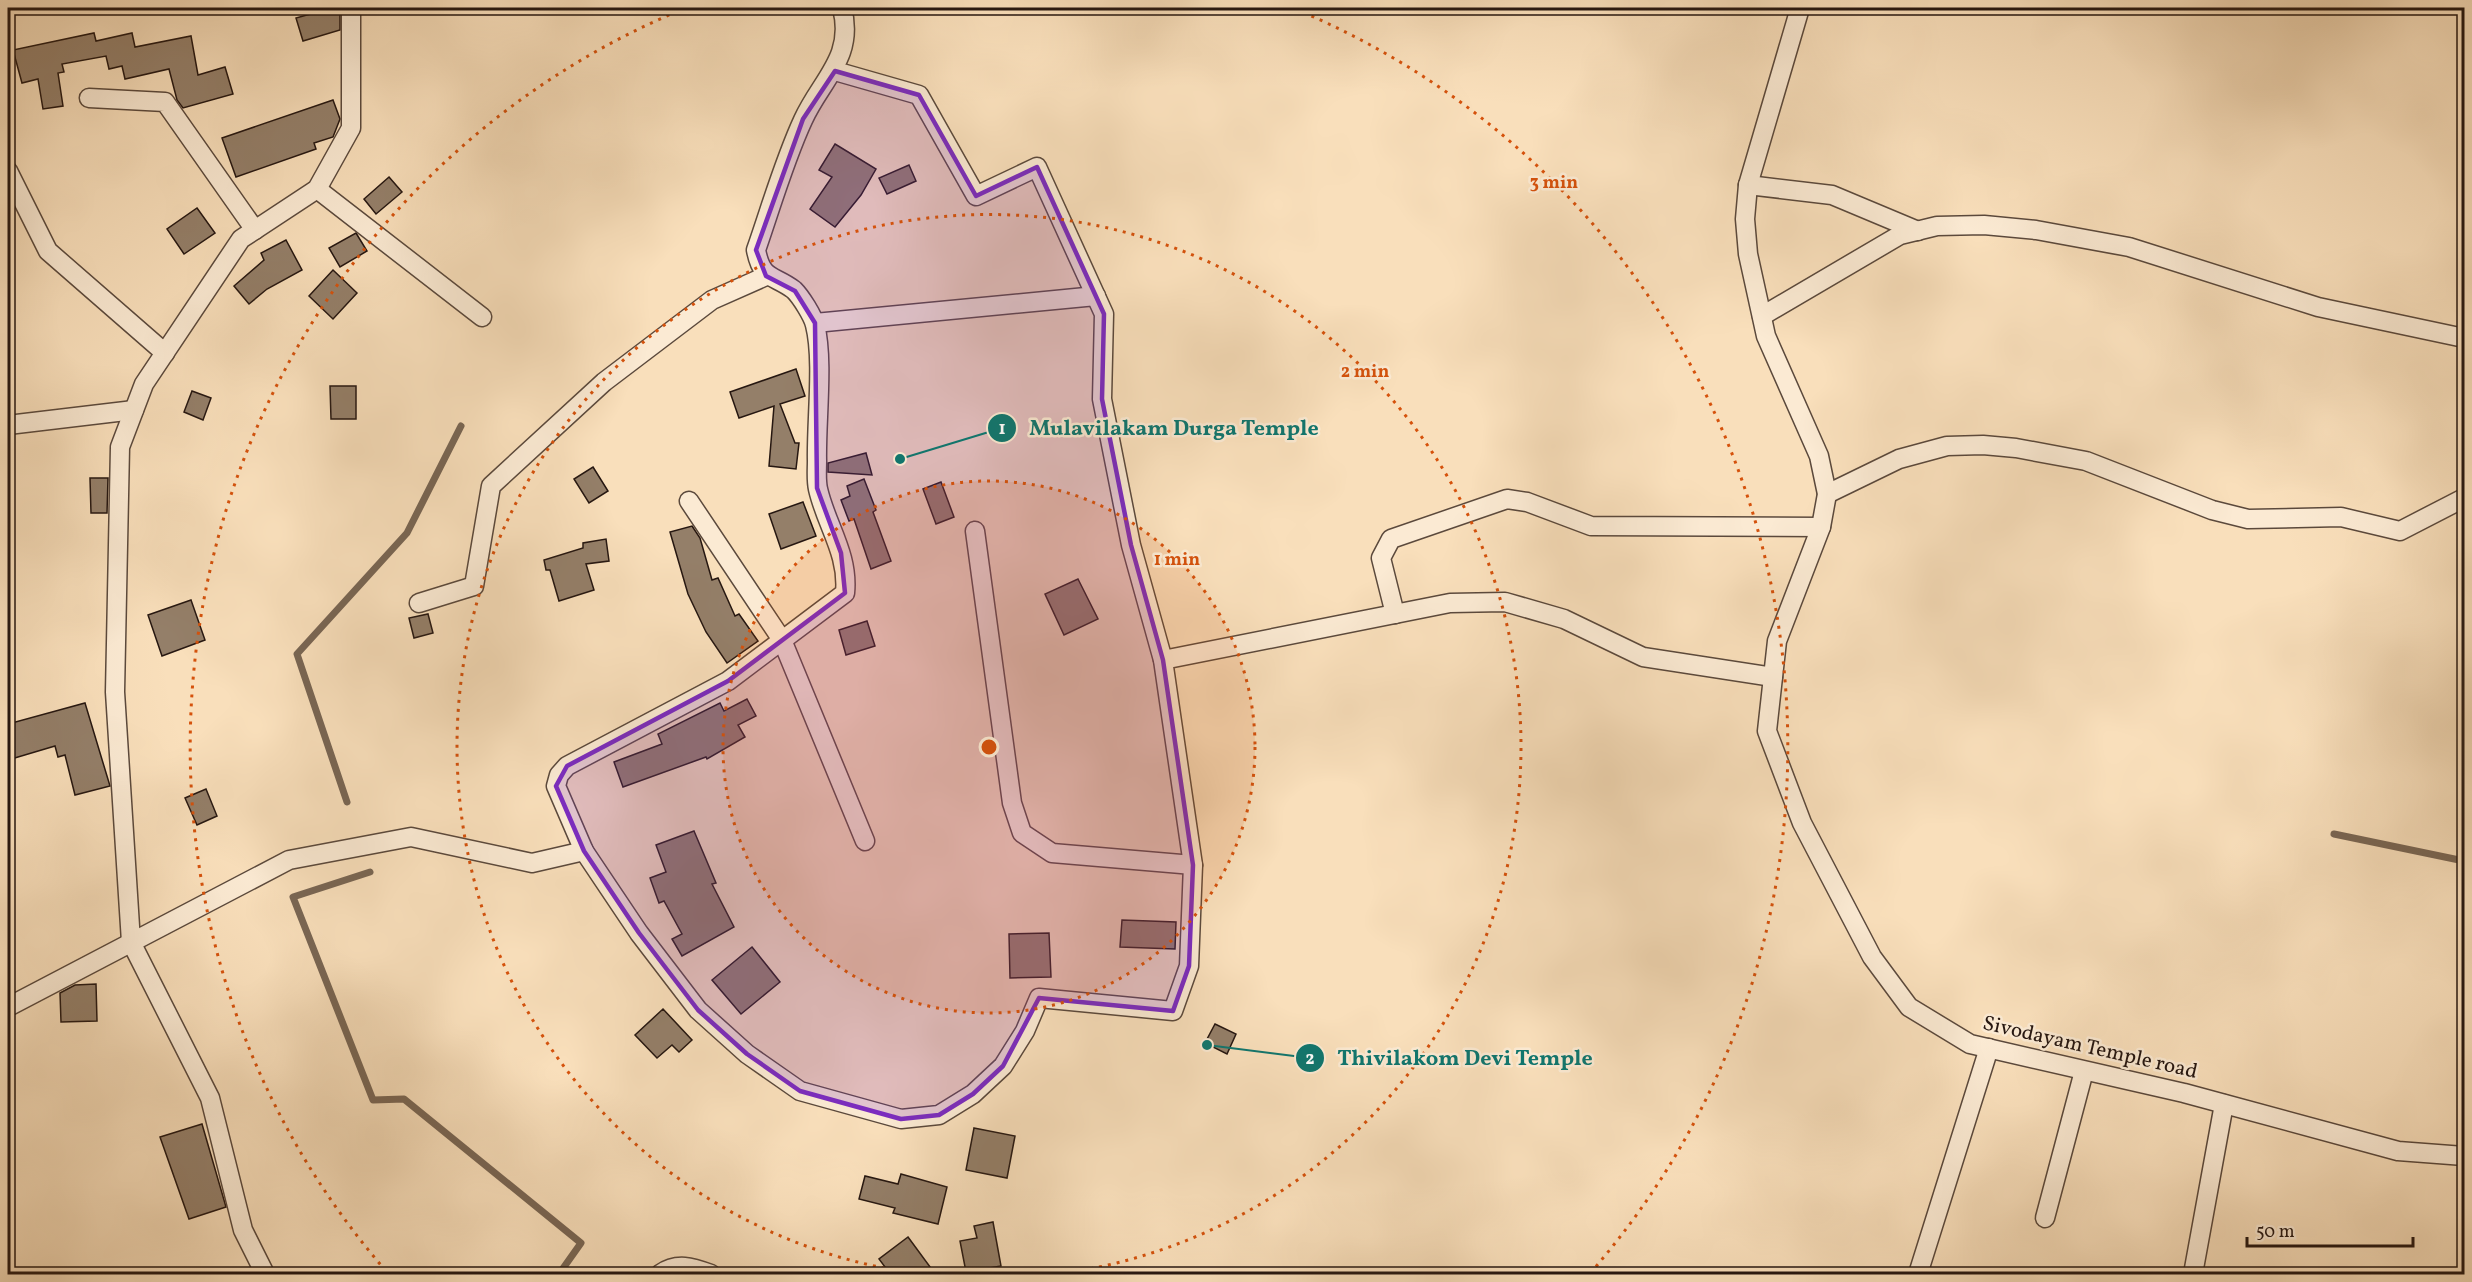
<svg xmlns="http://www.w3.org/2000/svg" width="2472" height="1282" font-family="Vollkorn,serif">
<rect width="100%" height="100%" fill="#f9dfbb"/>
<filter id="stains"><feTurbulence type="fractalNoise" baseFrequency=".00333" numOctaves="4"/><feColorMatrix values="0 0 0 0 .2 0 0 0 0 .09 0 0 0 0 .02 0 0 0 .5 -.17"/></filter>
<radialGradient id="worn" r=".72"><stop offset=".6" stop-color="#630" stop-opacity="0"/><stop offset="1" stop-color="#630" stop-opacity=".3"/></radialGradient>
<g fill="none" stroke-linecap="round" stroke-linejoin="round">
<g stroke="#796654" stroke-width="7">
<polyline points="347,802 297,654 407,533 461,426"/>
<polyline points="2334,834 2464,861"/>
<polyline points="370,872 293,897 373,1100 404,1099 581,1243 559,1274"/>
</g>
</g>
<g fill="#947f69" stroke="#261711" stroke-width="1.5">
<polygon points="332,8 340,8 340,30 303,41 296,18"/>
<polygon points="94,33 96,41 132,33 135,47 191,36 198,75 225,67 233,94 183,108 177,100 169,69 125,79 122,66 109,69 106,56 62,64 64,72 58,73 63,106 43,109 38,79 22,83 13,50"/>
<polygon points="333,100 340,119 333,137 314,143 316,149 236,177 222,138"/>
<polygon points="835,144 876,169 861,195 835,227 810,209 832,177 819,170"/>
<polygon points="909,165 916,181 887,194 879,178"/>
<polygon points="389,177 402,192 376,214 364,199"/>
<polygon points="197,208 215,233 184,254 167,229"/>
<polygon points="356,233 367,251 340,267 329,248"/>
<polygon points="286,240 302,270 267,289 249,304 234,286 264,260 261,253"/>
<polygon points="333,270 357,293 333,319 309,296"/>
<polygon points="796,369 805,396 780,404 795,443 799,443 796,469 769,466 774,406 739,418 730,392"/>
<polygon points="330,386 356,386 356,419 331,419"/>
<polygon points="192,391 211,398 203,420 184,412"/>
<polygon points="866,453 872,475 828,472 828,463"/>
<polygon points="593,467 608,491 589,503 574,479"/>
<polygon points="90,478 108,478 107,513 91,513"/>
<polygon points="864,479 876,510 873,512 891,561 871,569 854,519 849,521 841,500 850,496 847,486"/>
<polygon points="941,482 954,517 936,524 923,489"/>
<polygon points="803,502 816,536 781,549 769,514"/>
<polygon points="692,526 700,538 712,580 718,578 735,616 739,614 758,641 727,663 706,632 688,594 670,532"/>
<polygon points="606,539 609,561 586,564 594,590 559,601 550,570 546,570 544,560 583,548 583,543"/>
<polygon points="1078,579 1098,619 1064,635 1045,594"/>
<polygon points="191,600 205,640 162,656 148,615"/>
<polygon points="428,614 433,633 414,638 409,618"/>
<polygon points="867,621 875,646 846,655 839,630"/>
<polygon points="747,699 756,716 738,725 745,737 707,759 706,757 623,787 614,762 662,744 658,734 720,703 724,711"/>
<polygon points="85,703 110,786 75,795 65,755 58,757 55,746 8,760 8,724"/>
<polygon points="206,789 217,816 197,825 185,798"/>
<polygon points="694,831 716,883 712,884 734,927 682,956 672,939 682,934 664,901 659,903 650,878 666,872 656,845"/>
<polygon points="1122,920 1176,922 1175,949 1120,947"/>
<polygon points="1049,933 1051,977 1010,978 1009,934"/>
<polygon points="752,947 780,982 741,1014 712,980"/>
<polygon points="96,984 97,1021 61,1022 60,993 75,985"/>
<polygon points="663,1009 692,1040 679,1052 672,1045 657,1058 635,1035"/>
<polygon points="1215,1024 1236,1034 1227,1054 1205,1043"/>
<polygon points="202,1124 226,1207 189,1219 160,1137"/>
<polygon points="974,1128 1015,1136 1007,1178 966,1170"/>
<polygon points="901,1174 947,1187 938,1224 893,1213 895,1208 859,1199 865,1176 898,1184"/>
<polygon points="993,1222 1001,1266 966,1272 960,1241 977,1238 974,1226"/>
<polygon points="908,1237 936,1275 891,1275 879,1259"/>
</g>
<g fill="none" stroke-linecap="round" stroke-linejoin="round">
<g stroke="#5b493c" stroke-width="21">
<g id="street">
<polyline points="1800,8 1748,185 1745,219 1748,254 1766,336 1819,456 1827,494 1821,527 1777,641 1767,731 1802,823 1872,957 1909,1007 1970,1044 2184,1093 2398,1151 2464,1156"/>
<path d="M 835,71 L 919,95 L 976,196 L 1037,167 L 1104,314 L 1102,399 L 1131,545 L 1163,660 L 1193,865 L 1189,966 L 1173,1011 L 1039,998 L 1025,1031 L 1003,1066 L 973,1094 L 939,1115 L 901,1119 L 800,1091 L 747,1054 L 698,1010 L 639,933 L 584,851 L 556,786 L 559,775 L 567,766 L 728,681 L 845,593 C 849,554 826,525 818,489 C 816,480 817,470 817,461 C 816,422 824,360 815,325 C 813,316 801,297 794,290 C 773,274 762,281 756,250 C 771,207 784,161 803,120 C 821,80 855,57 842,8"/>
<polyline points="89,98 165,102 255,230"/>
<polyline points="8,171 48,251 165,353"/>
<polyline points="1748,185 1832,195 1918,231"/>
<polyline points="317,189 482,317"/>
<polyline points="1762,316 1900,235 1937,226 1984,225 2036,230 2129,247 2318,307 2464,338"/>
<polyline points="815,323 1096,296"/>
<polyline points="8,425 134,410"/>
<polyline points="1827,494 1899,459 1947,446 1983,445 2016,448 2086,461 2212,510 2248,519 2341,517 2400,531 2464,498"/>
<polyline points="689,501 782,640 865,841"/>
<polyline points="975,531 1012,803 1022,833 1052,853 1193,865"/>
<polyline points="419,603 474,586 491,486 604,382 712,300 766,276"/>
<polyline points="1395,614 1381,558 1391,539 1507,499 1527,502 1591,526 1821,527"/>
<polyline points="1163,660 1450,603 1505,602 1564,619 1643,657 1773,677"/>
<polyline points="8,1007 289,860 411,837 532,863 584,851"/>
<polyline points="2045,1218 2084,1071"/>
<polyline points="265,1274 243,1230 210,1098 131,942 115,692 120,447 144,384 241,239 317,189 351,128 351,8"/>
<path d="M 660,1274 C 677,1262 692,1267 711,1274"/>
<polyline points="1918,1274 1989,1048"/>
<polyline points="2193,1274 2224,1104"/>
</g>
</g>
<use href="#street" stroke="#fbead3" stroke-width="18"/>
</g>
<path fill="#7b2cbf" fill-opacity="0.2" stroke="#7b2cbf" stroke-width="4.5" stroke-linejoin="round" d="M 835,71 L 919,95 L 976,196 L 1037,167 L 1104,314 L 1102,399 L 1131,545 L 1163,660 L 1193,865 L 1189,966 L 1173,1011 L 1039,998 L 1003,1066 L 973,1094 L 939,1115 L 901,1119 L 800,1091 L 747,1054 L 698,1010 L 639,933 L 584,851 L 556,786 L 567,766 L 728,681 L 845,593 L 841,553 L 817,488 L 815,323 L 795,291 L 766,276 L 756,250 L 803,119 Z"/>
<circle cx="989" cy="747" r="266" fill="#d5520c" fill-opacity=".12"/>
<g fill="none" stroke="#d5520c" stroke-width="3" stroke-dasharray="3 6">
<circle cx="989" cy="747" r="266"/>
<path d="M920 1274A532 532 0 1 1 1058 1274"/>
<path d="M386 1271A799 799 0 0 1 683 9M1295 9A799 799 0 0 1 1592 1271"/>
</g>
<g text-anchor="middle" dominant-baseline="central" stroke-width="5" stroke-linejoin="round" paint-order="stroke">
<g font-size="21" fill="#261711" stroke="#fbead3">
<text transform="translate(2090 1048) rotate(13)">Sivodayam Temple road</text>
</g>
</g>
<circle cx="989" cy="747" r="9" fill="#d5520c" stroke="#fbead3" stroke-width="3"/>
<g font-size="18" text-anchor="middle" font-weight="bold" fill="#d5520c" stroke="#fbead3" stroke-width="5" stroke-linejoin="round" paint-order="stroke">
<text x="1554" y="188">3 min</text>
<text x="1365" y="377">2 min</text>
<text x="1177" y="565">1 min</text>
</g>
<path fill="none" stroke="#0f766e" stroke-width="2" d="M900 459L1002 428M1207 1045L1310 1058"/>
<g fill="#0f766e" stroke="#fbead3" stroke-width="2">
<circle cx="900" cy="459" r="6"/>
<circle cx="1207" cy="1045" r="6"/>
<circle cx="1002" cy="428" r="15"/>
<circle cx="1310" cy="1058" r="15"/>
</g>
<g font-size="18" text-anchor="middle" font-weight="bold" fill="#fff">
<text x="1002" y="434">1</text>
<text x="1310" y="1064">2</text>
</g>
<g font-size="22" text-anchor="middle" font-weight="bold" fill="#0f766e" stroke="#fbead3" stroke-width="5" stroke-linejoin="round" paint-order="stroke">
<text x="1174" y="435">Mulavilakam Durga Temple</text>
<text x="1465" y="1065">Thivilakom Devi Temple</text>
</g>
<rect width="2472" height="1282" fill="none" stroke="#f9dfbb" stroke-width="30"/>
<rect x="9" y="9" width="2454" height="1264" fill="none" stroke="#261711" stroke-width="3"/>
<rect x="15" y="15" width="2442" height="1252" fill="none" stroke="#261711" stroke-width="1.5"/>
<path d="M2247 1237v9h166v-9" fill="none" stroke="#261711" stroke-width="3"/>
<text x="2256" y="1237" font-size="18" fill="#261711" stroke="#fbead3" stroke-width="4.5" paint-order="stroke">50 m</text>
<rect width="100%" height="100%" filter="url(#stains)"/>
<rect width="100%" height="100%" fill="url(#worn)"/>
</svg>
